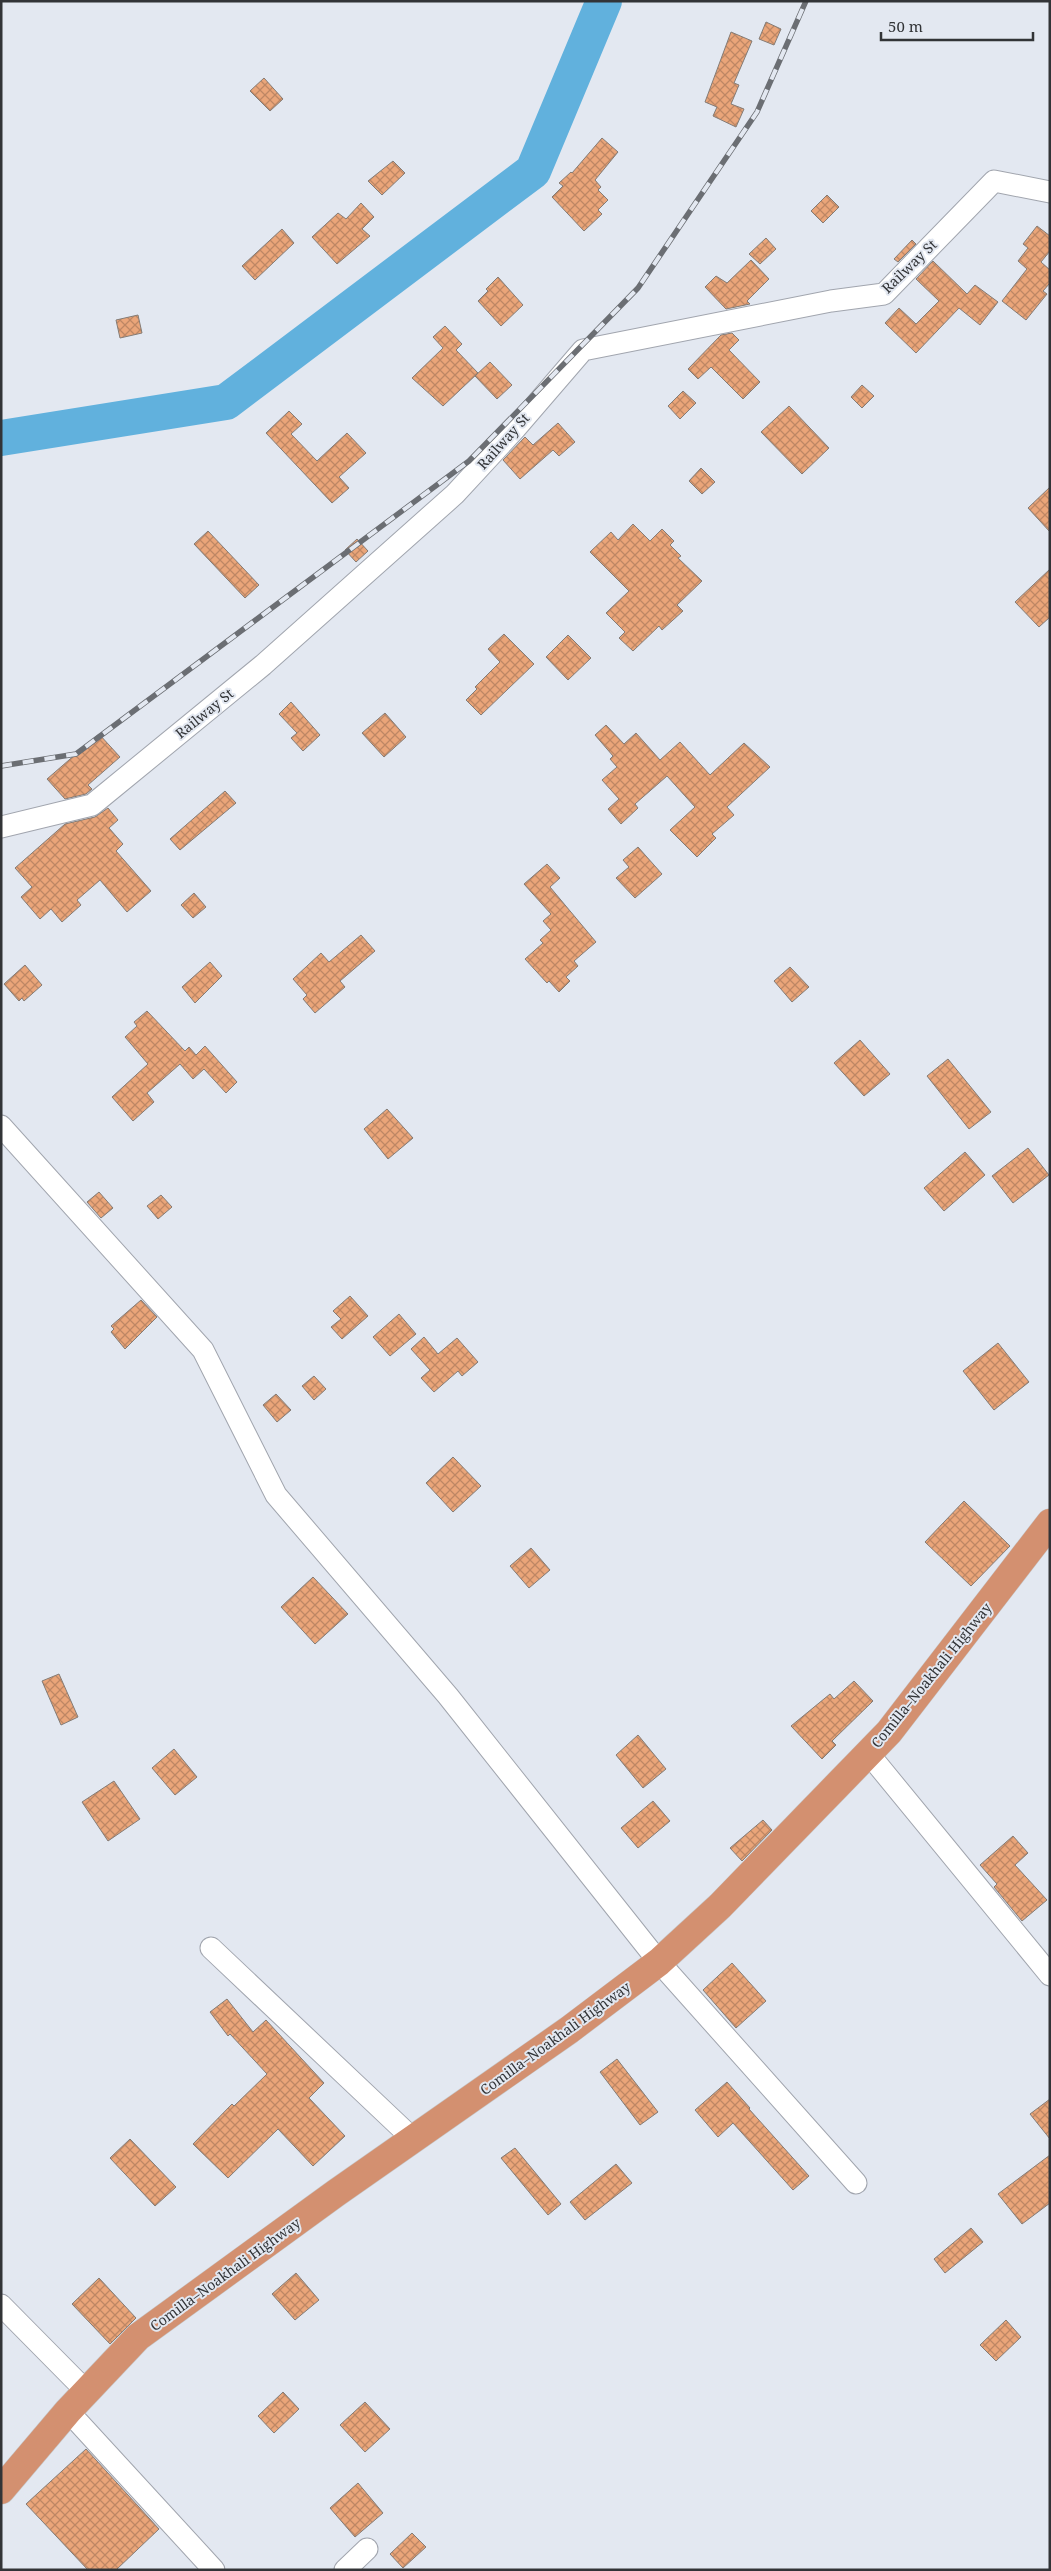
<svg xmlns="http://www.w3.org/2000/svg" width="1051" height="2571" font-family="'Noto Serif',serif">
<defs>
<pattern id="building-cross-hatch" width="8" height="8" patternUnits="userSpaceOnUse" patternTransform="scale(1.25)"><rect width="8" height="8" fill="#eaa579"/><path d="M0 0l8 8M0 8l8-8" fill="none" stroke="#be8764"/></pattern>
</defs>
<rect width="100%" height="100%" fill="#e3e8f1"/>
<g fill="none" stroke-linecap="round" stroke-linejoin="round">
<polyline stroke="#61b1dd" stroke-width="36" points="1,438 226,402 533,171 604,1"/>
</g>
<g fill="url(#building-cross-hatch)" stroke="#847c76">
<polygon points="766,22 781,29 774,45 759,39"/>
<polygon points="731,32 752,41 734,83 739,85 731,104 744,109 736,127 713,116 717,107 705,102"/>
<polygon points="264,78 283,99 270,111 250,91"/>
<polygon points="602,138 618,152 595,180 601,187 598,190 608,200 598,210 602,214 584,231 552,197 563,186 559,183 571,172 572,173"/>
<polygon points="393,161 405,173 382,195 368,181"/>
<polygon points="827,195 839,207 823,223 811,211"/>
<polygon points="361,203 374,217 362,229 370,236 337,264 312,237 338,213 346,219"/>
<polygon points="1037,226 1050,236 1050,251 1041,262 1050,270 1050,283 1043,291 1047,294 1026,320 1002,301 1027,269 1018,261 1028,248 1023,244"/>
<polygon points="282,229 294,243 255,280 242,266"/>
<polygon points="766,238 776,249 760,264 749,254"/>
<polygon points="912,240 916,244 898,262 894,259"/>
<polygon points="751,260 769,279 747,301 750,304 726,309 705,287 716,276 727,283"/>
<polygon points="933,261 967,294 975,285 998,302 980,325 959,308 916,353 885,323 899,308 916,324 939,301 916,279"/>
<polygon points="498,277 523,305 501,326 478,301 488,291 486,289"/>
<polygon points="138,315 142,333 120,338 116,320"/>
<polygon points="445,326 462,344 456,350 478,373 443,406 412,378 443,348 433,337"/>
<polygon points="732,333 739,340 729,350 760,382 743,399 711,367 698,379 688,369 721,335"/>
<polygon points="490,362 512,385 497,399 475,376"/>
<polygon points="862,385 874,396 862,408 851,397"/>
<polygon points="683,391 696,403 680,419 668,406"/>
<polygon points="789,406 829,448 802,474 761,432"/>
<polygon points="289,411 302,424 291,434 317,461 347,433 366,453 339,477 349,488 332,503 266,433"/>
<polygon points="558,423 575,442 559,456 553,450 520,479 503,460 525,437 533,445"/>
<polygon points="701,468 715,482 702,494 689,481"/>
<polygon points="1050,487 1050,532 1028,508"/>
<polygon points="633,524 650,541 662,529 674,541 670,545 681,556 678,558 702,581 677,605 683,611 662,630 659,626 633,651 619,638 625,632 606,613 629,591 590,552 611,532 618,540"/>
<polygon points="208,531 259,585 245,598 194,544"/>
<polygon points="357,539 368,551 356,562 345,550"/>
<polygon points="1050,569 1050,617 1039,627 1015,602"/>
<polygon points="504,634 534,664 481,715 466,700 477,689 475,687 500,662 488,649"/>
<polygon points="568,635 591,658 568,680 546,657"/>
<polygon points="291,702 320,735 303,751 291,738 297,733 279,714"/>
<polygon points="385,713 406,737 384,757 362,733"/>
<polygon points="606,725 624,744 636,733 660,760 680,742 710,775 744,743 770,767 727,807 734,815 712,834 716,838 697,857 670,830 695,807 667,776 635,804 638,808 621,824 608,809 619,799 602,780 617,767 610,759 613,756 595,735"/>
<polygon points="99,734 120,757 88,785 92,789 86,794 65,799 47,779"/>
<polygon points="225,791 236,803 180,850 170,839"/>
<polygon points="108,808 118,820 109,828 123,844 116,851 151,891 127,912 100,880 77,900 81,905 62,922 51,909 40,919 21,897 32,887 15,868 65,824 95,817"/>
<polygon points="638,847 662,874 635,898 616,878 629,867 623,860"/>
<polygon points="547,864 560,878 550,887 596,942 574,961 578,966 566,977 570,981 559,992 549,981 547,983 525,959 543,943 540,940 551,930 543,921 551,914 524,884"/>
<polygon points="194,893 206,907 193,918 181,905"/>
<polygon points="361,935 375,951 340,981 345,987 315,1013 303,999 307,995 293,979 321,953 329,962"/>
<polygon points="210,962 222,976 195,1003 182,987"/>
<polygon points="25,965 42,985 24,1001 22,998 19,1001 4,984"/>
<polygon points="790,967 809,987 792,1002 774,981"/>
<polygon points="147,1011 185,1051 189,1047 196,1055 205,1046 237,1082 226,1093 204,1069 193,1079 180,1064 147,1093 154,1102 133,1121 112,1097 148,1064 125,1037 137,1026 134,1022"/>
<polygon points="860,1040 890,1074 864,1096 834,1063"/>
<polygon points="948,1059 991,1112 969,1129 927,1076"/>
<polygon points="387,1109 413,1138 388,1159 364,1129"/>
<polygon points="1028,1148 1049,1175 1013,1203 992,1176"/>
<polygon points="965,1152 985,1175 944,1211 924,1188"/>
<polygon points="99,1192 113,1208 101,1218 87,1202"/>
<polygon points="161,1195 172,1207 158,1219 147,1206"/>
<polygon points="350,1296 368,1316 342,1339 331,1327 341,1319 333,1311"/>
<polygon points="141,1300 157,1317 125,1349 111,1332 114,1329 111,1326"/>
<polygon points="399,1314 416,1334 390,1356 373,1337"/>
<polygon points="424,1337 438,1354 457,1338 478,1362 462,1376 458,1371 434,1392 421,1378 430,1370 411,1349"/>
<polygon points="998,1343 1029,1382 994,1410 963,1371"/>
<polygon points="314,1376 326,1389 314,1400 302,1386"/>
<polygon points="276,1394 291,1410 277,1422 263,1405"/>
<polygon points="453,1457 481,1486 453,1512 426,1483"/>
<polygon points="964,1501 1010,1546 971,1586 925,1542"/>
<polygon points="531,1548 550,1570 529,1588 510,1566"/>
<polygon points="313,1577 348,1614 315,1644 281,1607"/>
<polygon points="59,1674 78,1717 61,1725 42,1681"/>
<polygon points="854,1681 873,1701 832,1741 836,1745 822,1759 791,1726 830,1694 834,1699"/>
<polygon points="638,1735 666,1769 643,1788 616,1755"/>
<polygon points="174,1749 197,1777 175,1795 152,1768"/>
<polygon points="114,1781 140,1819 108,1841 82,1802"/>
<polygon points="653,1801 670,1821 638,1848 621,1828"/>
<polygon points="763,1820 772,1830 742,1861 730,1848"/>
<polygon points="1013,1836 1028,1853 1015,1865 1047,1900 1022,1921 994,1887 997,1884 980,1865"/>
<polygon points="732,1963 766,2001 736,2028 703,1990"/>
<polygon points="227,1999 253,2032 266,2020 324,2083 309,2098 345,2136 313,2166 278,2129 228,2178 193,2144 232,2104 234,2106 267,2074 230,2034 228,2036 210,2012"/>
<polygon points="617,2059 658,2112 640,2125 600,2072"/>
<polygon points="727,2082 750,2108 749,2109 809,2176 793,2190 733,2123 718,2137 695,2110"/>
<polygon points="1050,2099 1050,2139 1030,2114"/>
<polygon points="130,2139 176,2187 155,2206 110,2158"/>
<polygon points="515,2148 561,2204 548,2215 501,2158"/>
<polygon points="1050,2155 1050,2203 1022,2224 998,2194"/>
<polygon points="616,2164 632,2183 585,2220 570,2202"/>
<polygon points="971,2228 983,2242 945,2273 934,2259"/>
<polygon points="296,2273 319,2300 295,2320 272,2294"/>
<polygon points="99,2278 136,2318 110,2344 72,2304"/>
<polygon points="1006,2320 1021,2337 996,2361 980,2345"/>
<polygon points="283,2392 299,2409 274,2433 258,2416"/>
<polygon points="365,2402 390,2429 365,2452 340,2425"/>
<polygon points="86,2449 159,2529 116,2570 88,2570 26,2504"/>
<polygon points="358,2483 383,2513 355,2537 330,2508"/>
<polygon points="412,2533 426,2547 403,2568 390,2554"/>
</g>
<g fill="none" stroke-linecap="round" stroke-linejoin="round">
<g stroke="#a1a5ae" stroke-width="23">
<g id="street">
<polyline points="1,827 92,805 263,665 455,494 515,429 583,350 831,301 884,294 994,181 1050,192"/>
<polyline points="1,1126 203,1350 276,1495 448,1696 659,1962 856,2183"/>
<polyline points="868,1753 1050,1975"/>
<polyline points="211,1948 413,2139"/>
<polyline points="1,2305 87,2392"/>
<polyline points="68,2411 214,2570"/>
<polyline points="345,2570 367,2549"/>
</g>
</g>
<g stroke="#c6c6c7" stroke-width="29">
<polyline id="highway" points="1,2490 68,2411 138,2337 336,2193 569,2030 659,1962 720,1906 889,1732 1050,1523"/>
</g>
<use href="#street" stroke="#fff" stroke-width="21"/>
<use href="#highway" stroke="#d39070" stroke-width="28"/>
<g stroke="#6b6e73" stroke-width="5.5">
<polyline id="rail" points="1,766 76,754 469,461 638,288 757,112 806,1"/>
</g>
<use href="#rail" stroke="#e3e8f1" stroke-width="4" stroke-dasharray="11" stroke-linecap="butt"/>
</g>
<g text-anchor="middle" dominant-baseline="central" stroke-width="4" stroke-linejoin="round" paint-order="stroke">
<g font-size="14" fill="#323437" stroke="#e3e8f1">
<text transform="translate(909 266) rotate(-44)">Railway St</text>
<text transform="translate(503 441) rotate(-48)">Railway St</text>
<text transform="translate(204 713) rotate(-39)">Railway St</text>
<text transform="translate(931 1675) rotate(-51)">Comilla–Noakhali Highway</text>
<text transform="translate(555 2038) rotate(-36)">Comilla–Noakhali Highway</text>
<text transform="translate(225 2274) rotate(-36)">Comilla–Noakhali Highway</text>
</g>
</g>
<rect width="1051" height="2571" fill="none" stroke="#323437" stroke-width="5"/>
<path d="M881 32v8h152v-8" fill="none" stroke="#323437" stroke-width="2.5"/>
<text x="888" y="32" font-size="15" fill="#323437" stroke="#e3e8f1" stroke-width="4" paint-order="stroke">50 m</text>
</svg>
